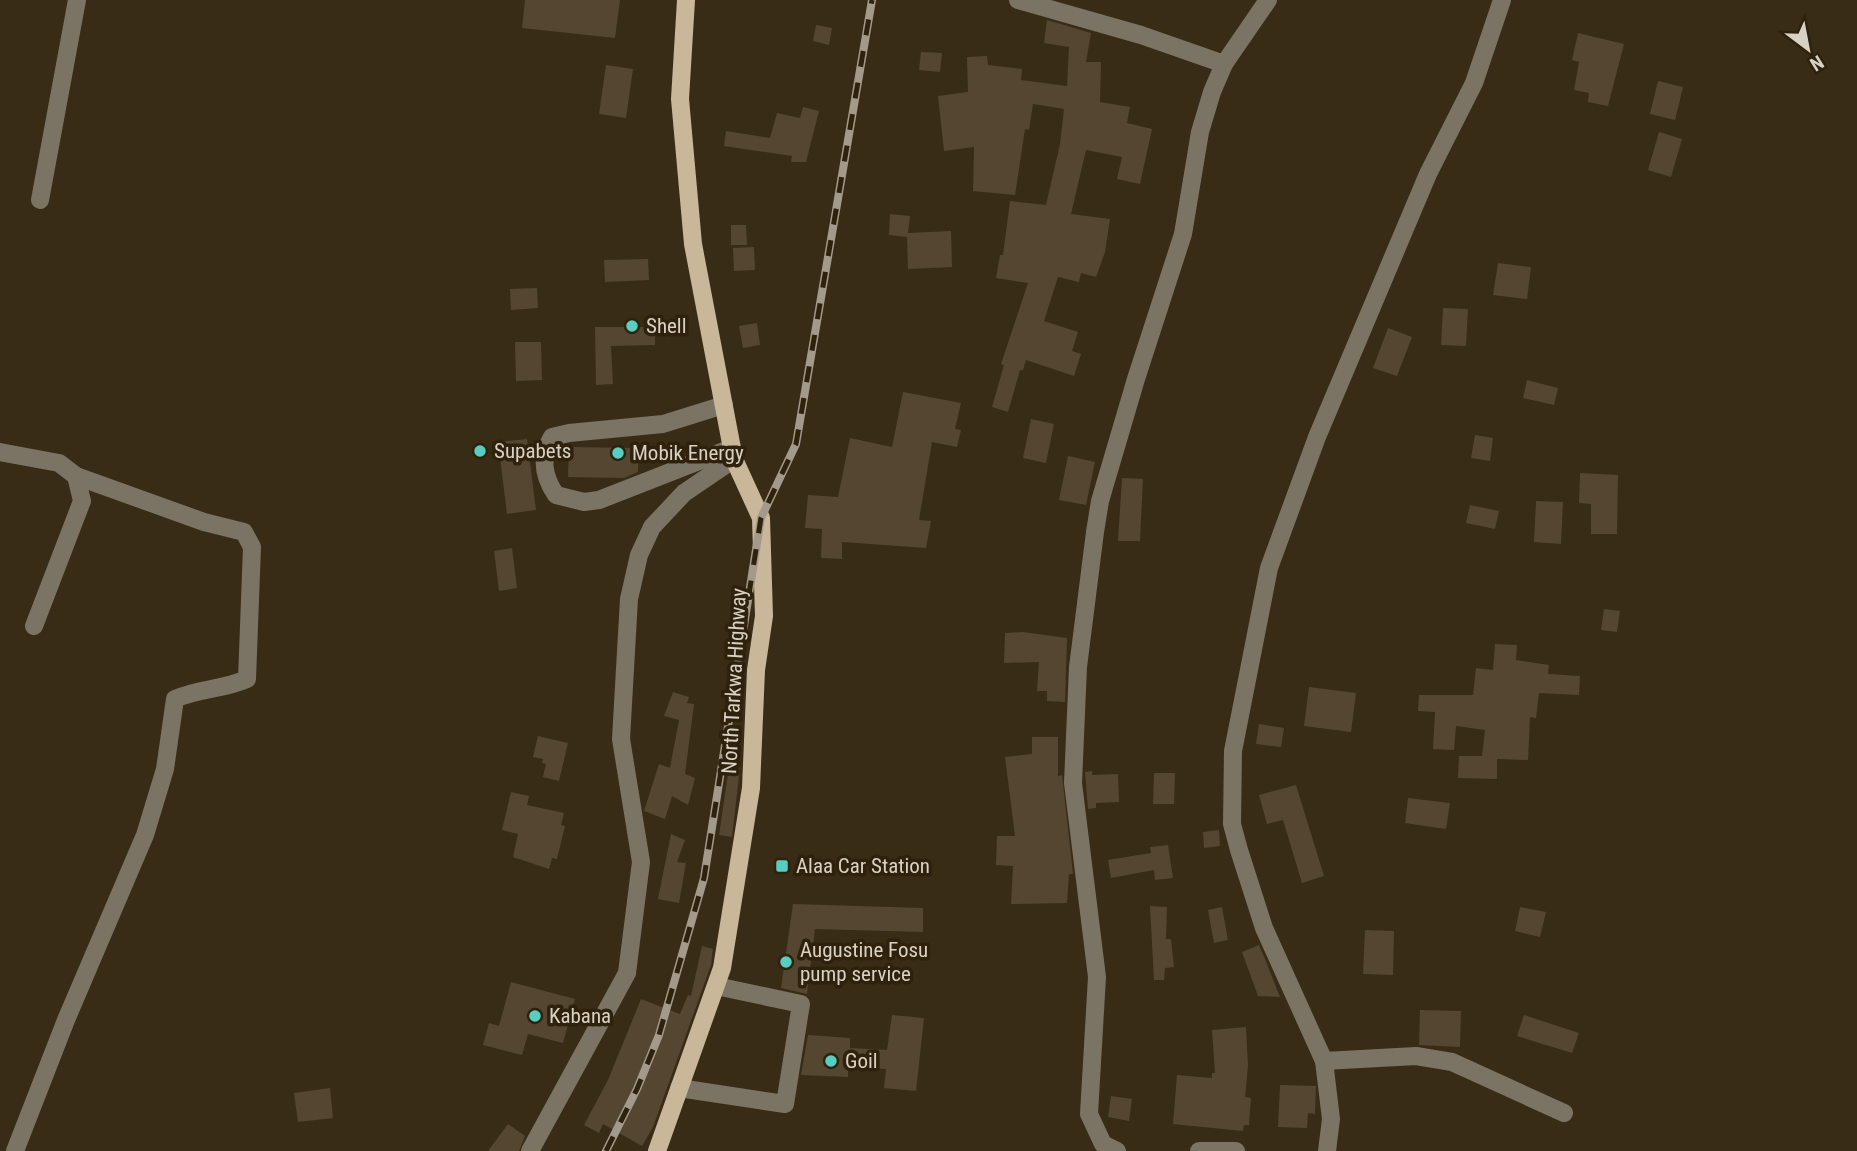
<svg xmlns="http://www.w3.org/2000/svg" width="1857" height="1151" font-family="'Roboto Condensed',sans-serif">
<rect width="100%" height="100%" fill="#392c17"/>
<g fill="#544630">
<polygon points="525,0 620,0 615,38 522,28"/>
<polygon points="1047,20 1091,33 1086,62 1101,62 1100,102 1130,107 1127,123 1152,129 1140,184 1117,179 1122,157 1086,150 1071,214 1110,219 1105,252 1096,277 1081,273 1079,282 1058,277 1044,321 1078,332 1072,351 1081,354 1074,376 1026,360 1023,370 1020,370 1008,412 992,407 1004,365 1001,364 1028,283 996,278 1000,255 1003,255 1010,201 1046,205 1060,144 1064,109 1033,104 1029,130 1025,129 1015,195 973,191 974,147 944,151 938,96 968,92 967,57 987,56 988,65 1022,69 1021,80 1067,86 1069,47 1044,43"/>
<polygon points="816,25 832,28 829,45 813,41"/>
<polygon points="1578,33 1624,44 1608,106 1588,102 1589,93 1574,90 1579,62 1572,60"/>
<polygon points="921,52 942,53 940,72 919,70"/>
<polygon points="606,65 633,69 626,118 599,114"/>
<polygon points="1658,81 1683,87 1675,120 1650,114"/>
<polygon points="803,107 819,111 806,162 791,162 792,156 724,146 726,131 770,138 777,113 800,118"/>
<polygon points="1659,132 1682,139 1671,177 1648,170"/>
<polygon points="890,214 910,216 908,233 951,231 952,267 908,269 907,237 889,235"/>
<polygon points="731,225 746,225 747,245 731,245"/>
<polygon points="754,247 755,270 734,271 733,248"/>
<polygon points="648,259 649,280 605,282 604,260"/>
<polygon points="1498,263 1531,267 1527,299 1493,295"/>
<polygon points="537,288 538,308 511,310 510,289"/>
<polygon points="1443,308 1468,309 1466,346 1441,345"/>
<polygon points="757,323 760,345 743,348 739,326"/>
<polygon points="595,327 655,327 655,345 611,346 613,384 596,385"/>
<polygon points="1388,328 1412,337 1397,376 1373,368"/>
<polygon points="515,342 541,342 542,380 516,381"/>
<polygon points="1527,380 1558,388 1554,405 1523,398"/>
<polygon points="903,392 961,403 955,429 961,430 957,447 932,442 919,520 931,521 926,548 842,542 842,559 821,558 822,529 805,528 808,495 838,497 850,438 892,447"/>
<polygon points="1031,419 1054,424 1046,463 1023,458"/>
<polygon points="1475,435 1493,438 1490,461 1471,458"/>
<polygon points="527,439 536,510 507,514 498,442"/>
<polygon points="569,447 639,448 638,472 624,478 568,477"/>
<polygon points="1068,456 1095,462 1086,505 1059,500"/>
<polygon points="1580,473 1618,475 1617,534 1591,534 1591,504 1579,503"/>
<polygon points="1122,478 1143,479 1140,541 1118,541"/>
<polygon points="1536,501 1563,502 1561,544 1534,542"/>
<polygon points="1470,505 1499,511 1495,529 1466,523"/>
<polygon points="512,548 517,588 499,591 494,551"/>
<polygon points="1604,609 1620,611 1617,632 1601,630"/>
<polygon points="1023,632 1067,638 1065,702 1047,701 1047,691 1037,691 1039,662 1004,663 1005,633"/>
<polygon points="1495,644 1517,645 1516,660 1549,665 1548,674 1580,676 1579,695 1539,693 1536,718 1530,717 1528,760 1497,759 1497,779 1458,778 1459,756 1482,756 1485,730 1456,726 1454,750 1433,749 1435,712 1418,711 1419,695 1473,695 1476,668 1493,670"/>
<polygon points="1309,687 1356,693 1351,732 1304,726"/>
<polygon points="673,692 689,697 687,703 694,704 685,774 695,778 688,805 672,796 665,819 644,811 659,764 670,768 679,720 664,716"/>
<polygon points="1259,724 1284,728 1281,747 1256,744"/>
<polygon points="538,736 568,743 559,781 543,777 546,764 542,763 543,759 533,757"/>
<polygon points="1032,737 1058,737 1058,776 1062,775 1073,874 1069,874 1067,903 1011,904 1013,866 996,865 997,836 1015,836 1005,757 1032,754"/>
<polygon points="729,767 740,768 732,837 719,835"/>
<polygon points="1092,771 1092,775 1118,774 1119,802 1096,803 1096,808 1088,809 1085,772"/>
<polygon points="1154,773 1175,773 1174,804 1153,804"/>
<polygon points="1296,785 1324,876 1302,883 1283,820 1267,824 1259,795"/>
<polygon points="511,792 529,796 527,805 564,813 561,825 565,826 557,859 552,858 549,869 513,857 518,834 502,830"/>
<polygon points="1408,798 1450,803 1446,829 1405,823"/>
<polygon points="1219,830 1220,846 1204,848 1203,832"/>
<polygon points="671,834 685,840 677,862 686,863 679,903 658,899"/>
<polygon points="1168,845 1173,878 1155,880 1154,870 1111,878 1108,860 1151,853 1150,847"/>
<polygon points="793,904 923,908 923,932 815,929 807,994 781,988"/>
<polygon points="1150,906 1167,907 1166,939 1171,939 1174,967 1165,968 1164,980 1154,980"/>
<polygon points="1222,907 1228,940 1214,943 1208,910"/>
<polygon points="1520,907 1546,912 1540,937 1515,931"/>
<polygon points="1365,930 1394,931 1393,975 1363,974"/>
<polygon points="1259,945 1265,959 1280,997 1258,996 1242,952"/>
<polygon points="702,946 713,949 711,965 653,1127 642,1146 603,1124 599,1133 584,1125 608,1080 641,999 680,1014 688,995 691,996"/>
<polygon points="511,982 575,999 563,1043 528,1034 522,1055 483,1045 489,1023 499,1026"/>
<polygon points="1420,1010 1461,1011 1460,1047 1419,1045"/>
<polygon points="892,1015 924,1018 916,1091 884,1088 886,1069 848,1067 848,1077 801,1075 808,1035 850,1038 850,1048 887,1050"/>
<polygon points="1524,1015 1579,1033 1572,1053 1517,1036"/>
<polygon points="1246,1027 1248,1066 1245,1097 1251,1098 1249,1125 1244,1125 1243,1131 1173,1124 1177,1075 1212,1078 1212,1073 1215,1073 1212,1030"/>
<polygon points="1280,1085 1316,1086 1315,1114 1308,1113 1307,1128 1278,1127"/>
<polygon points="330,1088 333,1118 298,1122 294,1093"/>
<polygon points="1111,1096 1132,1099 1129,1121 1108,1117"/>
<polygon points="508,1124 525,1136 519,1151 488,1151"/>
</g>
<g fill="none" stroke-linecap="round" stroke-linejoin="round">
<g stroke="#7b7364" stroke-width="18">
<polyline points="1018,0 1141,35 1224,64"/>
<polyline points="40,200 77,0"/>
<path d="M 724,405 L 663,424 L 569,433 L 552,437 C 540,458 543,476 556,495 L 584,502 L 599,500 L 732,448"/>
<polyline points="0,452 59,463 76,476 82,501 34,626"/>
<polyline points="1324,1061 1416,1056 1452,1062 1564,1113"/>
<polyline points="679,1088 785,1104 801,1004 716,986"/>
<path d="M 15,1151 L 66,1020 L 145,835 L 165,769 L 175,699 C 200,688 222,690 247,679 L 252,547 L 244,532 L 204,522 L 76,476"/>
<polyline points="530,1151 627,973 641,862 621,739 629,599 639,555 652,527 684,493 734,459"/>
<polyline points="1117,1151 1103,1144 1089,1114 1097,977 1073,783 1078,667 1095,532 1100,501 1136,379 1183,234 1200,132 1212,92 1224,64 1268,0"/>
<polyline points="1199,1151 1236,1151"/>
<polyline points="1327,1151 1331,1119 1324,1061 1264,928 1239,850 1232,824 1233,751 1269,568 1317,437 1428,174 1474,83 1502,0"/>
</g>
<polyline stroke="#c8b799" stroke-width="18" points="657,1151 722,968 751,788 756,670 764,616 761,518 734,459 693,244 680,99 686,0"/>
<g stroke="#a49a8b" stroke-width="8">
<polyline id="rail" points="606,1151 637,1089 659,1035 704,878 761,518 796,444 872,0"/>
</g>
<use href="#rail" stroke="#2e220d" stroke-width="5" stroke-dasharray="16" stroke-linecap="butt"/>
</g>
<g fill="#57cec1" stroke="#2e220d" stroke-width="2.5">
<circle cx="632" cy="326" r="7"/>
<circle cx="480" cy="451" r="7"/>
<circle cx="618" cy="453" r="7"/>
<rect x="775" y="859" width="14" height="14" rx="3.5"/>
<circle cx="786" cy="962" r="7"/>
<circle cx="535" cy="1016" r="7"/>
<circle cx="831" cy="1061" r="7"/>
</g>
<g text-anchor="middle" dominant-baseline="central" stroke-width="7" stroke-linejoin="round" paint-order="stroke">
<g font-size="21" fill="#d9d1c4" stroke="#2e220d" text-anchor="start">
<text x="646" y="326">Shell</text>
<text x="494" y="451">Supabets</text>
<text x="632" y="453">Mobik Energy</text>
<text x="796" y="866">Alaa Car Station</text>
<text x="800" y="950">Augustine Fosu<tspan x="800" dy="24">pump service</tspan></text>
<text x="549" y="1016">Kabana</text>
<text x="845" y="1061">Goil</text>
</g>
<g font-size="21" fill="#d9d1c4" stroke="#2e220d">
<text transform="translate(734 681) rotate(-87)">North Tarkwa Highway</text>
</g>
</g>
<g transform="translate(1808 49) rotate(148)" stroke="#2e220d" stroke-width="5" paint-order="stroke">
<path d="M0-5L12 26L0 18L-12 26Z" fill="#d9d1c4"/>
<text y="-10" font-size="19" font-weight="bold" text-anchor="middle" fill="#d9d1c4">N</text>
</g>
</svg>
